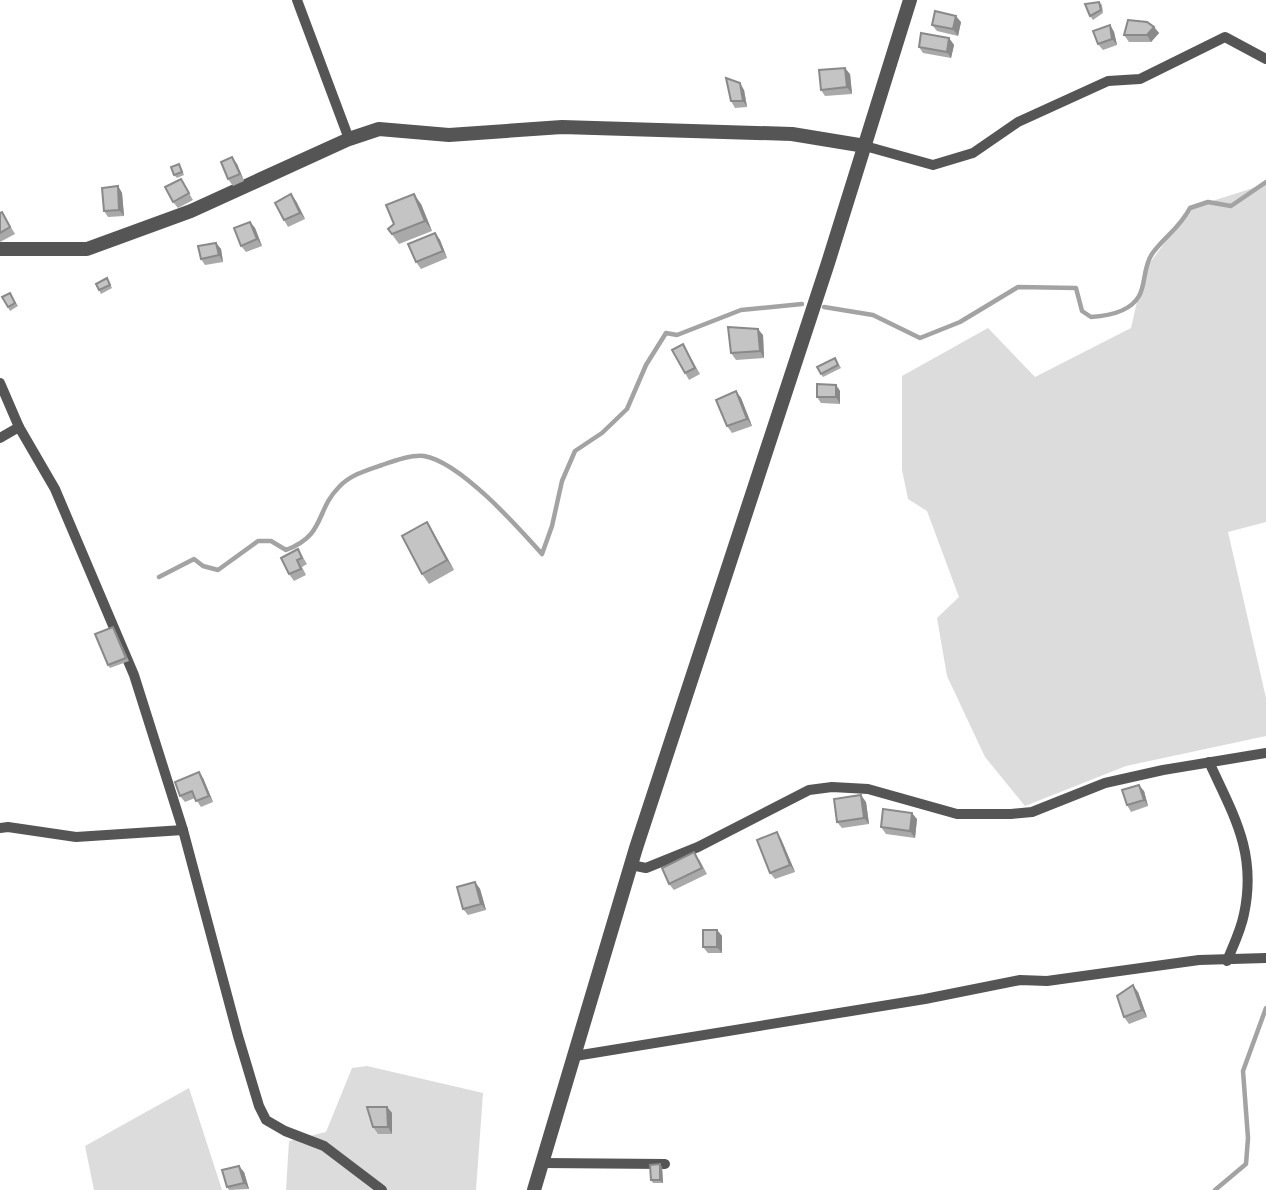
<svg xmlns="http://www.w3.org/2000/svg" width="1266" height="1190" font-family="Signika,sans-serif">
<rect width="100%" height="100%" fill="#fff"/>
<g fill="#dcdcdc">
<polygon points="1266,184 1266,522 1228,532 1266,698 1266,736 1126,766 1025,806 985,757 947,676 937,618 959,597 927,511 908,499 902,470 902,376 988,328 1035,377 1131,328 1144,271 1190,208"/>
<polygon points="367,1066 483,1093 476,1190 286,1190 289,1141 326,1132 352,1068"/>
<polygon points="189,1088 222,1190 94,1190 85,1146"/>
</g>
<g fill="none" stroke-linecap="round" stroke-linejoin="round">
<g stroke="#a3a3a3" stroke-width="4.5">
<path d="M 824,307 L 873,315 L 920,338 L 960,322 L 1018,287 L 1076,288 L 1082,311 L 1091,317 C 1107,316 1130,312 1139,296 C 1146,284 1143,267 1152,254 C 1164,237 1179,229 1190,208 L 1208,202 L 1231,206 L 1266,182"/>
<path d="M 159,577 L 194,559 L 203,566 L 218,570 L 258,541 L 271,541 L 286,550 C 326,535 315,511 339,487 C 350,475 367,470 382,465 C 393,461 413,454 424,456 C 460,462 517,526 542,554 L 552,526 L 562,481 L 575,451 L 602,433 L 627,409 L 646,365 L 666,333 L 677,335 L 741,310 L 802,304"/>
<polyline points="1215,1190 1246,1164 1248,1138 1243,1071 1266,1008"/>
</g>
<g stroke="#555" stroke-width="10">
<polyline points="297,0 349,139"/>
<polyline points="865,146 933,165 973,153 1018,122 1108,81 1140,79 1225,37 1266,59"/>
<polyline points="0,383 19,427 55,489 134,675 183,830 76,837 8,827 0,828"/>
<polyline points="0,438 19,427"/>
<path d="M 1209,762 C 1234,816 1257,853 1244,914 C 1241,930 1233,946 1227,961"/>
<polyline points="183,830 238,1036 259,1106 266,1120 285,1131 324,1146 382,1190"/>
<polyline points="631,865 646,868 698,847 809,790 832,787 868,789 957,814 1011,814 1032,812 1105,783 1163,770 1266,753"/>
<polyline points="575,1056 925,999 1020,980 1047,981 1199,960 1266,958"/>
<polyline points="543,1163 665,1164"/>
</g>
<g stroke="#555" stroke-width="14">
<polyline points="0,249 87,249 191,211 349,139 379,129 449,135 562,127 792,134 865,146"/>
<polyline points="534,1190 636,848 828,263 910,0"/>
</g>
</g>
<g fill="#a9a9a9">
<polygon points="1099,2 1102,5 1103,13 1093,20 1090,16"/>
<polygon points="961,22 958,36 937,31 932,25"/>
<polygon points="1110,25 1114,32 1117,45 1103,50 1098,44"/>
<polygon points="1154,27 1159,33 1151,42 1129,42 1124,35"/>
<polygon points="949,38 954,45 951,58 923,53 919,47"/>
<polygon points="850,74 852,94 825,96 821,90"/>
<polygon points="744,90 747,107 735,108 731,101"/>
<polygon points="237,164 244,181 233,186 228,179"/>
<polygon points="181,167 184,175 177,178 174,175"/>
<polygon points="181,179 193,200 178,208 173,202"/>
<polygon points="118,186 122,193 124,216 108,217 104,211"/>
<polygon points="296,201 305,219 288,227 284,220"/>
<polygon points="421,204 432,231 399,244 388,229"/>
<polygon points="2,212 15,234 0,242 0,213"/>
<polygon points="250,222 255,228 262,246 246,252 241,246"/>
<polygon points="435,233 440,240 447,258 421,269 416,262"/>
<polygon points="216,243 221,249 223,262 205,265 201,259"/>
<polygon points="107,278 112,288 101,294 99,290"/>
<polygon points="10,293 18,306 10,311 2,297"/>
<polygon points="763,335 764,358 736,360 731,353"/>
<polygon points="683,344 700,374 689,380 685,373"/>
<polygon points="837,361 841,368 823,377 821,374"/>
<polygon points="836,385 840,391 840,404 821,403 817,397"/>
<polygon points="736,391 741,398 752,426 732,433 727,426"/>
<polygon points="433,532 454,570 429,584 422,574"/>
<polygon points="298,549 307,564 302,567 306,575 294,581 289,574"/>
<polygon points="115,630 129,661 110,668 108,665"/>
<polygon points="203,778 213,802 201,807 195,798 185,802 180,796"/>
<polygon points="1144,791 1148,806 1131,812 1127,805"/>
<polygon points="866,802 869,824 842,828 837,822"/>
<polygon points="917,819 915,838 886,834 881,827"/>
<polygon points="781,839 795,872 775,879 770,873"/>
<polygon points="699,859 707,874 674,890 669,884"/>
<polygon points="475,882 480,889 486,910 468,915 463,909"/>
<polygon points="717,930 722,936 722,953 708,953 703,947"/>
<polygon points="1138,992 1147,1017 1129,1024 1124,1017"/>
<polygon points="387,1107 392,1113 392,1134 378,1134 373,1127"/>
<polygon points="662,1167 663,1183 653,1183 651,1180"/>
<polygon points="244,1172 249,1189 229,1190 227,1187"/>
</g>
<g fill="#898989">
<polygon points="956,16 961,22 958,36 953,29"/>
<polygon points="1110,25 1114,32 1117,45 1112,39"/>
<polygon points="1154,27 1159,33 1151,42 1147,35"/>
<polygon points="949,38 954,45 951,58 947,52"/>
<polygon points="845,68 850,74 852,94 847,87"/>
<polygon points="740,83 744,90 747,107 743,101"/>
<polygon points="232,157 237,164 244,181 240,174"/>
<polygon points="118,186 122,193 124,216 119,210"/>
<polygon points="291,194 296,201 305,219 300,213"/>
<polygon points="414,194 421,204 432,231 425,221"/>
<polygon points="250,222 255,228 262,246 257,239"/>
<polygon points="435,233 440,240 447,258 443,251"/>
<polygon points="216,243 221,249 223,262 219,255"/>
<polygon points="758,329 763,335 764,358 760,351"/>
<polygon points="836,385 840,391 840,404 836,397"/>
<polygon points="736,391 741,398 752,426 747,419"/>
<polygon points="427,522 433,532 454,570 447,560"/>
<polygon points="199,772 203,778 213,802 209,796"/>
<polygon points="1139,785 1144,791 1148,806 1144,800"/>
<polygon points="861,795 866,802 869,824 864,818"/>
<polygon points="912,813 917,819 915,838 910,831"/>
<polygon points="777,832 781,839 795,872 790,865"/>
<polygon points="475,882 480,889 486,910 481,904"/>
<polygon points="717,930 722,936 722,953 717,947"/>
<polygon points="1133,985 1138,992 1147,1017 1142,1010"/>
<polygon points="387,1107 392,1113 392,1134 388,1127"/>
<polygon points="660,1164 662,1167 663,1183 660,1180"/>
<polygon points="239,1166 244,1172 249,1189 244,1183"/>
</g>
<g fill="#c4c4c4" stroke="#898989" stroke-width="2">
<polygon points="1099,2 1101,10 1090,16 1085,4"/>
<polygon points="935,11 956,16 953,29 932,25"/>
<polygon points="1128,20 1147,22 1154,27 1147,35 1124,35"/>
<polygon points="1110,25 1112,39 1098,44 1093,31"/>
<polygon points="921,33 949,38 947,52 919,47"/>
<polygon points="845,68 847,87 821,90 819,70"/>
<polygon points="726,78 740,83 743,101 731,101"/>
<polygon points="232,157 240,174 228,179 221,162"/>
<polygon points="179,164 182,172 174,175 171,167"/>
<polygon points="181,179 189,193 173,202 165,187"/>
<polygon points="118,186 119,210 104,211 102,188"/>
<polygon points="291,194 300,213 284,220 275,203"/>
<polygon points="414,194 425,221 392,234 388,229 394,224 386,205"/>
<polygon points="2,212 10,227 0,233 0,213"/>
<polygon points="250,222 257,239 241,246 234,228"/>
<polygon points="435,233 443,251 416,262 408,244"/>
<polygon points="216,243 219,255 201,259 198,246"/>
<polygon points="107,278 110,285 99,290 96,284"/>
<polygon points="10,293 15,303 8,307 2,297"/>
<polygon points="728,327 758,329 760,351 731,353"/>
<polygon points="683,344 695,368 685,373 672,350"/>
<polygon points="835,358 838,365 821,374 817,367"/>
<polygon points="817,384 836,385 836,397 817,397"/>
<polygon points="736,391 747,419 727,426 716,400"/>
<polygon points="427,522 447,560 422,574 402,536"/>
<polygon points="298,549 302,558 297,560 301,569 289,574 281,558"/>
<polygon points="113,627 126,658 108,665 95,634"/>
<polygon points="199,772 209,796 196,801 192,791 180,796 175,782"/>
<polygon points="1139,785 1144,800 1127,805 1122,790"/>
<polygon points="861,795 864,818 837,822 834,799"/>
<polygon points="883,809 912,813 910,831 881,827"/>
<polygon points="777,832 790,865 770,873 757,840"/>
<polygon points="694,852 702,868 669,884 662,868"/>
<polygon points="475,882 481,904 463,909 457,887"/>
<rect x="703" y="930" width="14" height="17"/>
<polygon points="1133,985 1142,1010 1124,1017 1117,996"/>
<polygon points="367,1107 387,1107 388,1127 373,1127"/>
<polygon points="660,1164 660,1180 651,1180 650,1165"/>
<polygon points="239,1166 244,1183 227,1187 222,1170"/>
</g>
</svg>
